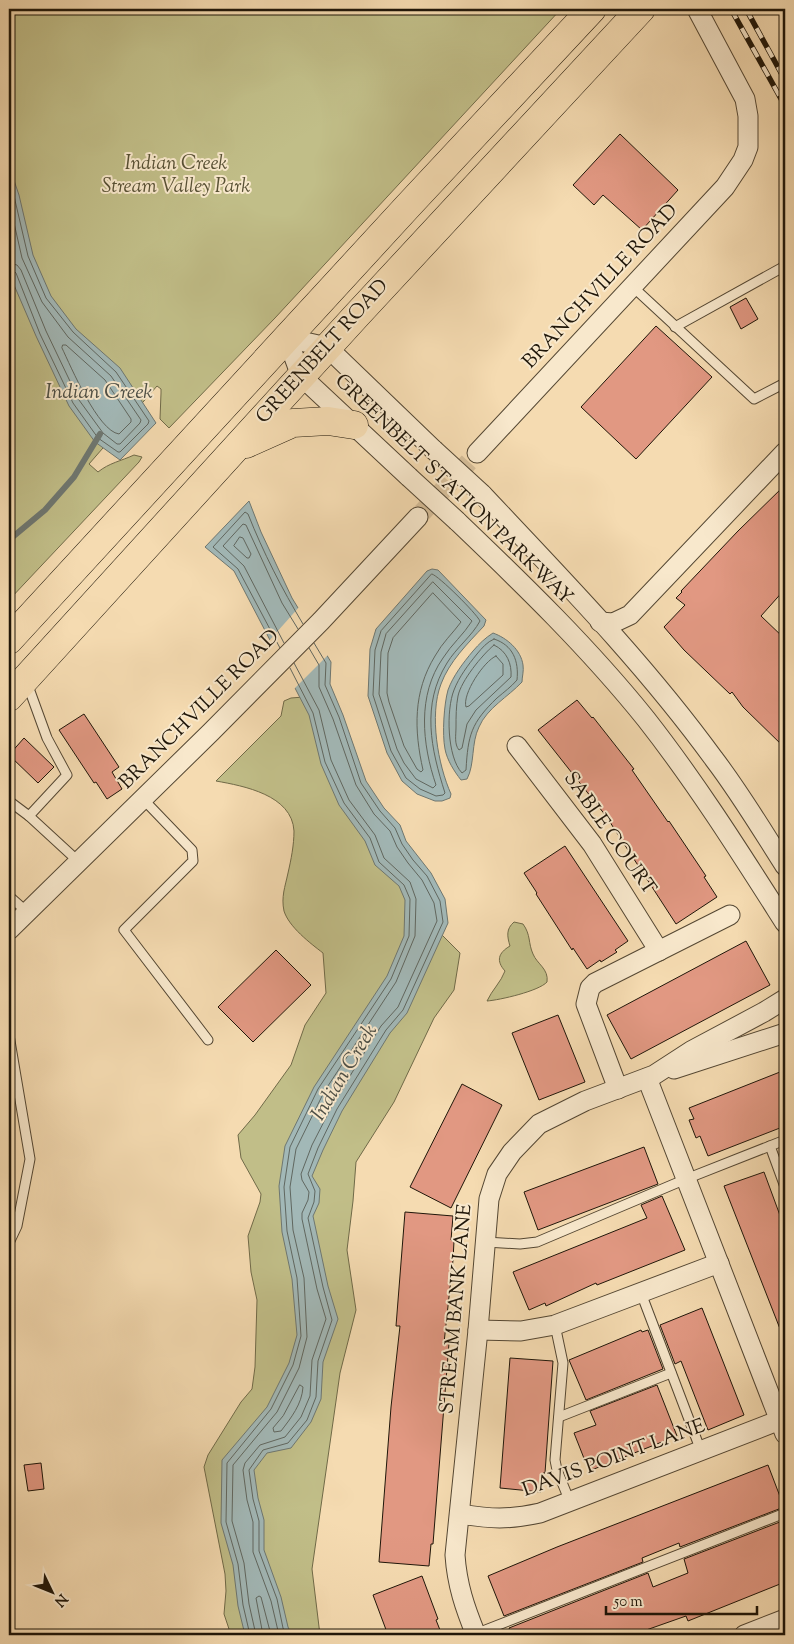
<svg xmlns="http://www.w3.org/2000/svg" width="794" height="1644" font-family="'Sorts Mill Goudy',serif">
<rect width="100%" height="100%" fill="#f5dbb1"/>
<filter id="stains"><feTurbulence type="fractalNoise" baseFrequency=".004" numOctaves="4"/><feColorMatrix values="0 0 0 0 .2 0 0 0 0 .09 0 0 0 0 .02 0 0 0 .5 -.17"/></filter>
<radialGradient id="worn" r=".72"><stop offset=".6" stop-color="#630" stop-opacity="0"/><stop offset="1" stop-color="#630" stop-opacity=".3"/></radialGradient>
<g fill="#c1be88" stroke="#706a48">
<path d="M 9,9 L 561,9 L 275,318 L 169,428 L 160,419 L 161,393 L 161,389 L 157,386 L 89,464 L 98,472 C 109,463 121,461 134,455 L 142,457 L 139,462 L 9,600 Z"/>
<path d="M 316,696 L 415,908 L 460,953 L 454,990 L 434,1018 L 394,1102 L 356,1162 L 353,1201 L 347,1250 L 356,1310 L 340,1373 L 312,1569 L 320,1635 L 231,1635 L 224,1614 L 226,1591 L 225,1574 L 204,1467 L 208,1455 L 241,1402 L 252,1389 L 255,1367 L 257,1300 L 251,1272 L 248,1236 L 260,1202 L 261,1194 L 241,1158 L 238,1135 L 255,1115 L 291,1065 L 305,1025 L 326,993 L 323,953 C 310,943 289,927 284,911 C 281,897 285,887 288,873 C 291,860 294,845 294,831 C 292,795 244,786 216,781 L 281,716 L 284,701 L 291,698 Z"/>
<path d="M 514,922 L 523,924 C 531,935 528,943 533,954 C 537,964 549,969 547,982 C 539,991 500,1000 487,1001 C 492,990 501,982 505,971 C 496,961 498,953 510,946 C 507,936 506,929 514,922 Z"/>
</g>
<g fill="#a2b8b7" stroke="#6e7771">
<polygon points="9,166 19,195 33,255 51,296 76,329 120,368 156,423 120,460 95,442 69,406 36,336 14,285 9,267"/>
<polygon points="249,501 261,532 292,598 331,662 330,684 343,715 366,781 384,808 400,825 406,841 431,873 445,899 448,923 407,1013 390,1033 342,1111 323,1150 312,1176 320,1189 319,1203 313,1216 328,1286 338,1319 323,1362 321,1399 311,1422 291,1448 267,1453 254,1470 258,1498 264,1520 264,1550 281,1597 288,1627 292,1635 245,1635 238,1606 233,1565 221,1523 222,1460 267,1407 289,1363 297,1335 292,1279 282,1232 279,1186 285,1146 314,1087 387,976 404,936 405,900 399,886 375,865 365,841 339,805 321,764 309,715 234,571 205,547"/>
<path d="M 432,569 L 438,570 L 486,620 L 484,626 C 468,643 449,662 441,684 C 429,715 438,765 451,794 L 450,798 L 442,801 L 435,801 L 417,794 L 402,781 L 387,753 L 368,696 L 370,649 L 376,629 L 427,571 Z"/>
<path d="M 493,633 C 507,638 521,650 523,665 C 524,671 522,677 522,682 C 508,697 487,708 479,727 C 471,743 475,764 467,779 L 461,780 C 454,771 447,760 445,749 C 442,734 444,704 448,690 C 453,676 463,663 473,651 C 479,644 485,638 493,633 Z"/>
</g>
<polygon fill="#f5dbb1" points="300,606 329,654 293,690 268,642"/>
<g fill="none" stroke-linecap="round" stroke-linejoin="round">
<g stroke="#606760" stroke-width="1">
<polyline points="9,181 14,196 28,256 46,298 73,332 116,372 149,421 148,424 120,452 118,452 98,438 73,403 40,334 16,273 13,270 9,269"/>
<polyline points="9,201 22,258 42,302 68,337 111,376 141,420 140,423 120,444 117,444 103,433 79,400 46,331 21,270 17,265 9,263"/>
<path d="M 63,345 L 66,345 L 105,380 L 131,419 L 131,422 L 119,434 C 98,431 71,367 62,348 Z"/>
<polygon points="240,537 243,538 251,554 249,558 247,558 234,546"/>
<path d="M 432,574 C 439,576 476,613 480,621 C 472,636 456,648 447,663 C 421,705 431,749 445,793 L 443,795 L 436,796 L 420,789 L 406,778 L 391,751 L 373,695 L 375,650 L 381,631 Z"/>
<path d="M 433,582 L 472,621 C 464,634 451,645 443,658 C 417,695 422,744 436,785 L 433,788 L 416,779 L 404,763 L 397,749 L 379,694 L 381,652 L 386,634 Z"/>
<path d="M 433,593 L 461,622 C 453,633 442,643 435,656 C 413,692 414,730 423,770 L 421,772 L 417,769 L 404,746 L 389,702 L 387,693 L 388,653 L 393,638 Z"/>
<path d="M 494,639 C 513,645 519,661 517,680 C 511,687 504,692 497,698 C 471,723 468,735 466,770 L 462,773 C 447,757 446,710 454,690 C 459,677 468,665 477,654 C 482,648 487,642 494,639 Z"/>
<polyline points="284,643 244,566 223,546 243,524 246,525 282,603 298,629"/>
<path d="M 494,645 C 507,651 512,664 511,677 L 476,710 L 467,724 L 462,748 L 459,750 C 454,744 456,735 456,727 C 456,717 456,706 458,696 C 461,681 482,655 494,645 Z"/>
<path d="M 280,648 L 238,569 L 213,547 L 245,512 L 248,514 C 263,552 282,589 303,624"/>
<path d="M 496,656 L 503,664 L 503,675 L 469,706 L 466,707 C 462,694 484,661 496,656 Z"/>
<path d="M 300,1385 L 303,1387 C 302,1404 291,1418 281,1431 L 274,1432 L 273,1428 L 283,1416 Z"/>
<polyline points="250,1635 243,1605 238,1564 226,1522 227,1463 271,1409 293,1365 301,1336 297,1278 287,1231 284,1187 290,1147 318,1089 391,979 409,936 410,899 404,885 379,862 370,838 344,803 325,762 313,713 290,668"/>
<polyline points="256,1635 249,1604 244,1563 232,1521 233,1465 277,1412 299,1368 307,1337 304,1278 293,1230 290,1187 296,1149 324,1092 396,982 415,936 416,899 410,882 384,858 375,835 349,800 331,760 319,710 294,663"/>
<polyline points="263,1635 256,1598 259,1596 261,1597 271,1635"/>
<polyline points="279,1635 271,1601 253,1552 253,1522 247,1500 243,1470 245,1463 260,1445 285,1437 301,1417 310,1396 312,1360 326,1319 317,1289 302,1219 302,1213 308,1200 309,1192 302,1180 301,1174 312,1145 332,1106 353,1071 381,1026 398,1007 437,921 434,903 422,880 408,863 397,847 390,831 374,814 356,785 333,719 319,687 319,665 309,648"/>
<polyline points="286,1635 283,1628 277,1599 259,1551 259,1521 253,1499 249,1470 263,1450 288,1443 307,1420 316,1397 318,1361 332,1320 323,1287 308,1218 314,1202 315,1191 308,1174 318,1148 337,1109 386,1030 403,1010 443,922 440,901 427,876 413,860 402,844 395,828 380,811 361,783 339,717 325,685 326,663 314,643"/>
</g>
<polyline stroke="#6e7771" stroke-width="6" points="9,540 45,510 74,477 100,434"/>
</g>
<g fill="#e19882" stroke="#1f1609">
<polygon points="620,134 678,190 642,230 603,195 594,205 573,185"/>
<polygon points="746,298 758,319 741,329 730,307"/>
<polygon points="656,326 712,377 636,459 581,407"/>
<polygon points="785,485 785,589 761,616 785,639 785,748 743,707 732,692 730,694 684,650 664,627 685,605 676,598 682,592 681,591 738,531"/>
<polygon points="577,700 592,718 593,717 634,769 632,770 668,822 669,821 706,876 704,877 717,897 676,924 606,816 538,730"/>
<polygon points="84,714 119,767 112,772 122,789 107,799 96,782 94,783 59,730"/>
<polygon points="24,738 54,767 38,783 9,755"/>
<polygon points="565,846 628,941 615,950 617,952 601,962 600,960 587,969 573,948 572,950 536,894 537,893 524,873"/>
<polygon points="746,941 770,985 631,1059 607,1015"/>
<polygon points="276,950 311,985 253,1042 218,1007"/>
<polygon points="558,1015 585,1082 539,1100 512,1033"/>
<polygon points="785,1070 785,1126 708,1156 700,1136 696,1138 689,1120 694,1119 689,1108"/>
<polygon points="462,1084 502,1105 451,1208 410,1187"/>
<polygon points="644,1147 658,1184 538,1230 524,1192"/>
<polygon points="764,1172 785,1229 785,1339 784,1339 724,1186"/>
<polygon points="662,1196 685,1250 597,1285 596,1283 546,1306 545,1303 529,1310 513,1272 647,1218 641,1205"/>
<polygon points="405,1212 453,1216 451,1240 454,1241 453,1260 444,1343 449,1343 433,1544 431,1544 429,1566 379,1562 391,1407 400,1326 396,1326"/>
<polygon points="702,1308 744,1415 708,1430 681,1361 675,1364 660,1325"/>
<polygon points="641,1330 642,1332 648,1330 663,1369 586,1400 569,1360"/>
<polygon points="510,1358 553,1361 545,1473 543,1473 541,1492 500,1488"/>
<polygon points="657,1385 677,1436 589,1471 574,1433 596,1425 590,1411"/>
<polygon points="41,1463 44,1489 28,1491 24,1465"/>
<polygon points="768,1465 784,1507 680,1547 679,1543 642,1558 643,1562 504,1616 488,1576 557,1547"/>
<polygon points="785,1520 785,1582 688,1621 686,1616 632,1635 512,1635 509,1628 648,1573 653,1587 688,1573 684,1559"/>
<polygon points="422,1576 438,1619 436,1620 442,1635 388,1635 373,1595"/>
</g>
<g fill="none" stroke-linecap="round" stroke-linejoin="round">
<polyline stroke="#d5bd98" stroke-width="19" stroke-dasharray="19 9" stroke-linecap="butt" points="418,517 477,453"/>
<g stroke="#544733" stroke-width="11">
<g id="lane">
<polyline points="632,286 754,399 785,383"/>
<polyline points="675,327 785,266"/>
<polyline points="143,799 192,850 193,861 124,930 208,1040"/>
<polyline points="9,801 29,816 67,775 47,738 27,683"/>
<polyline points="29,816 79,862"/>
<polyline points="9,896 27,912"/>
<polyline points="9,1035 30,1159 17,1226 9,1243"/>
<polyline points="770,1146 785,1187"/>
<polyline points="486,1242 520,1244 537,1242 686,1179 785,1140"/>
<polyline points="641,1293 701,1451"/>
<polyline points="555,1325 563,1363 555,1460 557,1470 570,1502"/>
<polyline points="559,1417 671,1373"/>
<polyline points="475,1634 785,1513"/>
</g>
</g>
<g stroke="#544733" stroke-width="21">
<g id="street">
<polyline points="287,338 327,347 434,450"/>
<polyline points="287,338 301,376 409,477"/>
<polyline points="477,453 725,187 743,160 748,147 748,116 745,99 697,9"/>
<path d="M 482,494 C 562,579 645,664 714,759 C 740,793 762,830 785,866"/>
<path d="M 457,521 C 523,584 589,648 646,719 C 697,784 741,854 785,923"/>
<polyline points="600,622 613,623 630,615 785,452"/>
<polyline points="517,746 592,844 659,951"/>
<polyline points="9,930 211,732 321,621 418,517"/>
<polyline points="674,1069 785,1033"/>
<polyline points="647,1078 785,1434"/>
<polyline points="618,1089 586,1004 590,988 595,983 730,915"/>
<polyline points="478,1330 521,1331 555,1325 719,1263"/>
<path d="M 460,1514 C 492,1519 507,1520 540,1513 L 780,1420"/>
<path d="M 476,1635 C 465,1608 457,1585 455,1555 L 478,1330 L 489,1199 L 497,1174 L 512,1152 L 539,1124 L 585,1101 L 654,1075 L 691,1051 L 764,1012 L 785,999"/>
<polyline points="744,1635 785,1619"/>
</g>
</g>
<g stroke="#1f1609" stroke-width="29">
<g id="primary">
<polyline points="246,444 293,423 328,421 354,425"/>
<polyline points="9,640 408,206 592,9"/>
<polyline points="9,697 356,316 641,9"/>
</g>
</g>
<use href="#lane" stroke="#f8e8cc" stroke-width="9"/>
<use href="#street" stroke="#f8e8cc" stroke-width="19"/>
<use href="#primary" stroke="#f5dbb1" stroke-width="28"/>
<g stroke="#1f1609" stroke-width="5.5">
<g id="rail">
<polyline points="731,9 785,106"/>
<polyline points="746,9 785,80"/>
</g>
</g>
<use href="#rail" stroke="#f8e8cc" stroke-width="4" stroke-dasharray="11" stroke-linecap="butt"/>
<g stroke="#544733" stroke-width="21" stroke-linecap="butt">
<g id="street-bridge">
<polyline points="434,450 482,494"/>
<polyline points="409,477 457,521"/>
</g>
</g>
<use href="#street-bridge" stroke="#f8e8cc" stroke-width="19"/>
</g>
<g text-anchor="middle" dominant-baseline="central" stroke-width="4" stroke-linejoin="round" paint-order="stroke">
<g font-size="20" font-style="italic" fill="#585135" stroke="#f8e8cc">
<text x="176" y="164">Indian Creek<tspan x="176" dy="23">Stream Valley Park</tspan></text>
</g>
<g font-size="20" fill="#1f1609" stroke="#f8e8cc">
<text transform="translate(601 287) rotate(-47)">BRANCHVILLE ROAD</text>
<text transform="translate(323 352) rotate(-48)">GREENBELT ROAD</text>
<text transform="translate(453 490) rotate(44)">GREENBELT STATION PARKWAY</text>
<text transform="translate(200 710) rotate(-45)">BRANCHVILLE ROAD</text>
<text transform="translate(609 834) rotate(55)">SABLE COURT</text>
<text transform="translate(457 1309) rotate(-85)">STREAM BANK LANE</text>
<text transform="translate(614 1459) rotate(-20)">DAVIS POINT LANE</text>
</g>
<g font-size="21" font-style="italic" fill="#4d4f46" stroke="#f8e8cc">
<text x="99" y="393">Indian Creek</text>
<text transform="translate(345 1073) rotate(-59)">Indian Creek</text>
</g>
</g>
<rect width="794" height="1644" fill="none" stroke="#f5dbb1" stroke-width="30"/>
<rect x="10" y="10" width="774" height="1624" fill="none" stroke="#1f1609" stroke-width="2.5"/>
<rect x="15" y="15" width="764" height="1614" fill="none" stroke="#1f1609"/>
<g transform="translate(52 1592) rotate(133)" stroke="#f8e8cc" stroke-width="4" paint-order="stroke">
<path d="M0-4L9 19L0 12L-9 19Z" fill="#1f1609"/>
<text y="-8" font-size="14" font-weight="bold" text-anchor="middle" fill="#1f1609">N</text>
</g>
<path d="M606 1606v8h151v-8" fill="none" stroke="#1f1609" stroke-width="2.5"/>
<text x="614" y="1606" font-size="15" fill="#1f1609" stroke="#f8e8cc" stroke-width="4" paint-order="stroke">50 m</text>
<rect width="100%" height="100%" filter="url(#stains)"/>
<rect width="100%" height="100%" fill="url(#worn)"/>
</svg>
